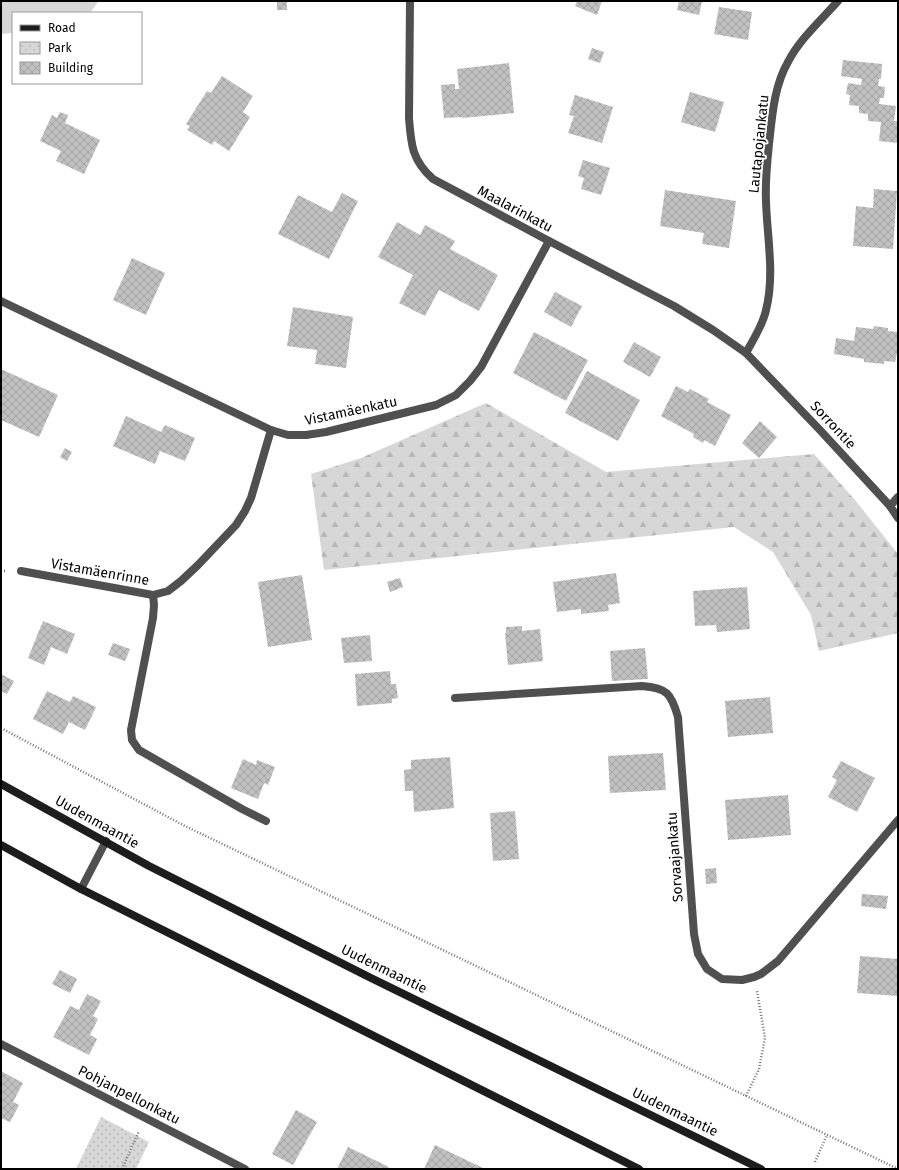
<svg xmlns="http://www.w3.org/2000/svg" width="899" height="1170" font-family="'Fira Sans',sans-serif">
<defs>
<pattern id="forest-firs" width="22" height="20" patternUnits="userSpaceOnUse"><rect width="22" height="20" fill="#d7d7d7"/><path d="M5 1l3.5 6h-7zM16 11l3.5 6h-7z" fill="#b7b7b7"/></pattern>
<pattern id="park-dots" width="8" height="8" patternUnits="userSpaceOnUse"><rect width="8" height="8" fill="#d7d7d7"/><path d="M2 2h.1M6 6h.1" fill="none" stroke="#b7b7b7" stroke-width="1.8" stroke-linecap="round"/></pattern>
<pattern id="building-cross-hatch" width="8" height="8" patternUnits="userSpaceOnUse"><rect width="8" height="8" fill="#c0c0c0"/><path d="M0 0l8 8M0 8l8-8" fill="none" stroke="#a3a3a3"/></pattern>
</defs>
<rect width="100%" height="100%" fill="#fff"/>
<polygon fill="url(#forest-firs)" points="486,403 606,472 814,454 855,500 898,554 898,633 819,651 811,615 773,552 734,527 324,570 311,474 361,458"/>
<polygon fill="url(#park-dots)" points="101,1117 149,1142 136,1169 76,1169"/>
<polygon fill="#d7d7d7" points="1,1 94,1 98,2 90,13 13,13 13,33 1,34"/>
<g fill="url(#building-cross-hatch)">
<rect x="277" y="1" width="10" height="9"/>
<polygon points="577,1 602,1 597,15 575,6"/>
<polygon points="679,1 702,1 699,15 677,10"/>
<polygon points="719,7 752,12 748,40 714,34"/>
<polygon points="592,48 604,52 600,63 588,59"/>
<polygon points="843,60 882,64 881,79 879,79 878,86 885,87 884,98 880,98 879,104 896,106 894,121 898,121 898,143 879,141 881,122 868,121 868,114 859,113 859,106 849,105 850,95 846,94 848,83 861,85 862,79 841,76"/>
<polygon points="509,63 514,113 462,118 462,117 444,118 441,85 455,84 455,89 459,89 457,69"/>
<polygon points="222,76 253,96 243,112 250,117 229,151 214,141 212,145 187,130 190,126 186,124 207,91 211,93"/>
<polygon points="690,92 724,102 715,132 681,122"/>
<polygon points="575,95 613,107 602,143 568,133 574,116 569,115"/>
<polygon points="60,112 68,115 65,123 100,140 84,174 56,161 61,151 40,141 52,115 57,118"/>
<polygon points="583,160 610,168 601,195 581,189 584,178 578,176"/>
<polygon points="874,189 897,191 893,249 853,246 856,206 873,208"/>
<polygon points="665,190 736,201 729,248 702,244 704,233 660,226"/>
<polygon points="342,193 358,201 329,259 278,234 298,195 332,212"/>
<polygon points="397,222 420,235 425,225 455,241 450,249 498,275 479,311 439,290 425,316 399,303 413,275 378,257"/>
<polygon points="132,258 165,273 146,315 113,300"/>
<polygon points="555,292 582,306 571,327 544,312"/>
<polygon points="293,307 353,317 346,368 315,364 317,350 287,346"/>
<polygon points="874,326 888,328 888,331 898,332 898,354 897,353 895,362 884,361 884,364 864,362 864,359 834,354 836,338 854,341 856,327 873,329"/>
<polygon points="534,332 588,360 566,401 513,373"/>
<polygon points="634,342 661,357 650,377 623,362"/>
<polygon points="1,369 58,395 39,437 1,420"/>
<polygon points="587,371 640,400 618,441 565,413"/>
<polygon points="676,386 688,392 690,389 709,399 707,402 731,415 715,446 704,440 703,443 693,437 694,434 661,416"/>
<polygon points="126,416 161,432 165,425 195,438 185,461 160,451 155,464 113,446"/>
<polygon points="760,421 777,437 759,458 742,443"/>
<polygon points="65,448 72,452 67,461 60,457"/>
<polygon points="616,573 620,603 608,605 609,611 581,614 581,609 557,612 553,582"/>
<polygon points="302,575 312,640 268,647 258,582"/>
<polygon points="400,578 403,587 390,592 387,582"/>
<polygon points="747,587 750,629 717,632 716,625 695,626 693,591"/>
<polygon points="43,621 75,634 67,654 51,647 44,665 28,658"/>
<polygon points="522,626 522,631 540,629 543,661 508,665 505,633 506,633 506,627"/>
<polygon points="370,635 372,661 344,663 341,638"/>
<polygon points="113,643 130,649 125,661 108,655"/>
<polygon points="645,648 648,679 612,681 610,651"/>
<polygon points="390,671 391,684 396,684 398,698 392,699 392,703 357,706 355,674"/>
<polygon points="1,674 14,681 7,694 1,691"/>
<polygon points="47,691 70,702 73,696 96,707 85,730 69,722 63,734 33,719"/>
<polygon points="770,697 773,733 728,737 725,701"/>
<polygon points="663,753 666,790 610,793 608,756"/>
<polygon points="450,757 454,808 414,812 413,791 405,791 404,770 411,769 411,760"/>
<polygon points="243,759 256,765 257,760 275,767 268,785 264,783 258,799 231,788"/>
<polygon points="841,761 875,778 857,812 828,797 837,780 832,777"/>
<polygon points="788,795 791,835 728,840 725,800"/>
<polygon points="515,811 519,859 493,861 490,813"/>
<polygon points="716,868 717,883 706,884 705,869"/>
<polygon points="862,894 888,896 886,909 861,906"/>
<polygon points="860,956 898,959 898,996 857,993"/>
<polygon points="60,970 77,979 70,993 52,984"/>
<polygon points="87,994 101,1001 93,1016 98,1019 90,1035 97,1039 89,1055 53,1037 70,1006 79,1010"/>
<polygon points="1,1071 23,1083 13,1102 19,1105 10,1122 1,1118"/>
<polygon points="296,1110 317,1122 293,1165 272,1154"/>
<polygon points="435,1145 485,1169 424,1169"/>
<polygon points="348,1147 389,1167 388,1169 337,1169"/>
</g>
<g fill="none" stroke-linecap="round" stroke-linejoin="round">
<g stroke="#727272" stroke-width="2.5" stroke-dasharray="1 2" stroke-linecap="butt">
<polyline points="1,571 7,571"/>
<polyline points="1,728 183,825 898,1169"/>
<polyline points="746,1096 759,1069 765,1038 757,991"/>
<polyline points="815,1162 827,1135"/>
<polyline points="122,1169 139,1131"/>
</g>
<g stroke="#505050" stroke-width="8">
<polyline points="153,595 154,605 153,618 131,730 132,740 139,750 242,809 266,821"/>
<polyline points="81,889 106,841"/>
</g>
<g stroke="#505050" stroke-width="8">
<path d="M 410,1 L 409,118 C 411,145 412,160 433,179 L 549,241 L 674,306 L 713,330 L 746,353 L 819,429 L 890,506 L 898,518"/>
<polyline points="1,301 271,430 288,435 306,435 326,432 436,405 456,395 470,381 481,367 549,241"/>
<path d="M 746,353 C 753,340 763,325 766,310 C 775,274 767,237 766,201 C 765,182 767,163 769,144 C 772,117 774,86 788,62 C 799,40 822,19 838,1"/>
<polyline points="890,506 898,497"/>
<polyline points="21,571 153,595 168,591 181,581 198,565 236,525 245,511 251,498 271,430"/>
<path d="M 455,698 L 642,686 C 667,688 671,693 678,717 L 694,934 L 698,954 L 707,969 L 722,979 L 742,980 L 754,977 L 761,974 L 778,961 L 898,820"/>
<polyline points="1,1044 245,1169"/>
</g>
<g stroke="#1d1d1d" stroke-width="8">
<polyline points="1,784 149,866 371,978 761,1169"/>
<polyline points="1,845 81,889 639,1169"/>
</g>
</g>
<g text-anchor="middle" dominant-baseline="central" stroke-width="3.5" stroke-linejoin="round" paint-order="stroke">
<g font-size="14" fill="#000" stroke="#fff">
<text transform="translate(759 144) rotate(-84)">Lautapojankatu</text>
<text transform="translate(515 209) rotate(28)">Maalarinkatu</text>
<text transform="translate(351 411) rotate(-12)">Vistamäenkatu</text>
<text transform="translate(833 425) rotate(47)">Sorrontie</text>
<text transform="translate(100 572) rotate(10)">Vistamäenrinne</text>
<text transform="translate(97 822) rotate(29)">Uudenmaantie</text>
<text transform="translate(675 857) rotate(-94)">Sorvaajankatu</text>
<text transform="translate(384 969) rotate(26)">Uudenmaantie</text>
<text transform="translate(129 1095) rotate(27)">Pohjanpellonkatu</text>
<text transform="translate(675 1112) rotate(26)">Uudenmaantie</text>
</g>
</g>
<rect width="899" height="1170" fill="none" stroke="#000000" stroke-width="4"/>
<rect x="12" y="12" width="130" height="72" fill="#ffffff" stroke="#999999"/>
<rect x="20" y="25" width="20" height="6" fill="#1d1d1d" stroke="#999999"/>
<text x="48" y="32" font-size="12" fill="#000000">Road</text>
<rect x="20" y="42" width="20" height="12" fill="url(#park-dots)" stroke="#999999"/>
<text x="48" y="52" font-size="12" fill="#000000">Park</text>
<rect x="20" y="62" width="20" height="12" fill="url(#building-cross-hatch)" stroke="#999999"/>
<text x="48" y="72" font-size="12" fill="#000000">Building</text>
</svg>
